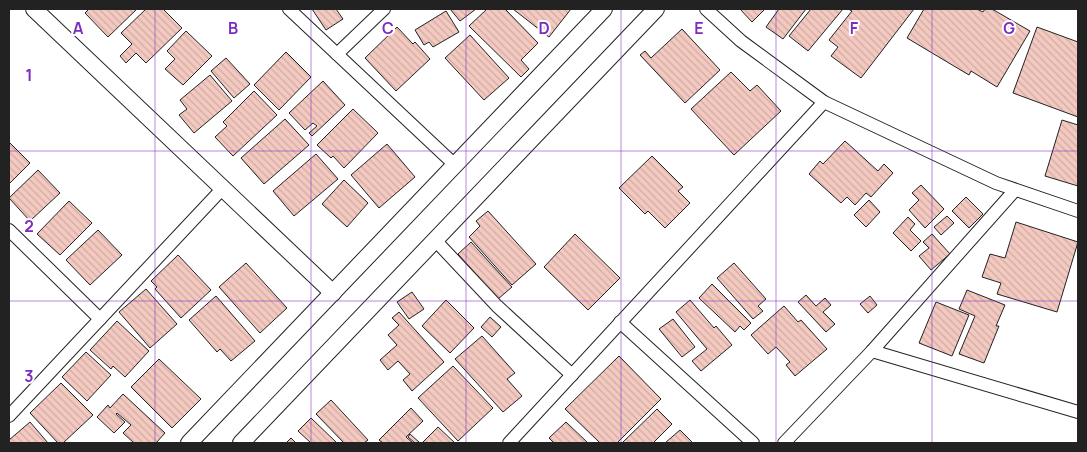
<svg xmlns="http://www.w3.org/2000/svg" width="1087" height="452" font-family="Manrope,sans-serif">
<defs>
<pattern id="building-back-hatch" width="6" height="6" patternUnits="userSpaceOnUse" patternTransform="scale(1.25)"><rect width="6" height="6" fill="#f3c9c0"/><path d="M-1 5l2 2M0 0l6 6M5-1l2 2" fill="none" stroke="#d0aca5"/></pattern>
</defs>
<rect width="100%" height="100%" fill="#fff"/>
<g fill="url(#building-back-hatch)" stroke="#222">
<polygon points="89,9 137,9 108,37 85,13"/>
<polygon points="146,9 163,9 182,28 146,63 136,53 126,63 120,56 132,44 121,33"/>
<polygon points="312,9 336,9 343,19 326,30"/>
<polygon points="450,9 476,9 460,21"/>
<polygon points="487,9 505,9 538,43 521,60 529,69 521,77 469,26"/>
<polygon points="513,9 571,9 549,37"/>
<polygon points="740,9 765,9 752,22"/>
<polygon points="779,9 806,9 783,39 766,27"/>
<polygon points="811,9 843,9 808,51 789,36"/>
<polygon points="848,9 914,9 861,78 831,56 838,47 829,40 852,11"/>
<polygon points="924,9 977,9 983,12 985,9 992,9 1030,31 997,87 971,71 969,75 907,38"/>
<polygon points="446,11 459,32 433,47 429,42 424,45 415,30"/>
<polygon points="397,27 413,44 415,42 430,59 396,91 365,58"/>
<polygon points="1037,27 1078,42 1078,117 1013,93"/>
<polygon points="682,29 720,70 685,103 640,55 645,51 651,58"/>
<polygon points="186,31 212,56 183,85 165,69 175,59 167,51"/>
<polygon points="470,35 509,78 484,100 445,58"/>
<polygon points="286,52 311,77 279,110 254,85"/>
<polygon points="226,58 250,84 234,98 211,71"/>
<polygon points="731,72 750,91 757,85 781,111 734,155 691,109"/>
<polygon points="210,75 232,101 194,133 179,115 187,109 180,100"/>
<polygon points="323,81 345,105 312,136 309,133 317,126 313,123 305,130 289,113"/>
<polygon points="254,91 277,115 233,156 215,137 227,126 223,122"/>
<polygon points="353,109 378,133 344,168 333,156 331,158 317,145"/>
<polygon points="285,119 309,145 264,184 241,158"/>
<polygon points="1062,120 1078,125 1078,186 1045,176"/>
<polygon points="845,141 878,171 884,164 893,173 871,197 866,193 855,205 847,197 841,203 809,174 820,161 823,164"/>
<polygon points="9,142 30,163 9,184"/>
<polygon points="387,144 415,177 379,208 351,175"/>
<polygon points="316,154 338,179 294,216 273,191"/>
<polygon points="652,156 683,187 678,191 690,203 665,228 648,211 645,214 619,188"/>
<polygon points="38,170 60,193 30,221 9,198"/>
<polygon points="344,180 368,203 347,227 322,204"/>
<polygon points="921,185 944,209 925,228 909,210 919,200 912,193"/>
<polygon points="966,197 983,214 969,228 952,211"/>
<polygon points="869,200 880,212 866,227 854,215"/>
<polygon points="69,201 92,223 60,255 37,234"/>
<polygon points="488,211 536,264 512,285 469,237 480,226 476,221"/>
<polygon points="947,216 954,223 941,235 934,227"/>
<polygon points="908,217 915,224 910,230 921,241 911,251 893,233"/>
<polygon points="1016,222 1078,242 1057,312 997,294 1001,283 982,277 990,254 1005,258"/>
<polygon points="98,230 122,255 90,285 66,260"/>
<polygon points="575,234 620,278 588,310 544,267"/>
<polygon points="932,234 950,254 931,270 919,256 929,248 923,242"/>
<polygon points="471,242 512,287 498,299 458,254"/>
<polygon points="178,255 211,290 181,318 155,289 157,287 151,281"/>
<polygon points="246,263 287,308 260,333 219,287"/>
<polygon points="734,263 766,299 758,306 763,311 753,319 717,278"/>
<polygon points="712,284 751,323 744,330 740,326 735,332 699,298"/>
<polygon points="146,289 177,324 150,348 119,312"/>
<polygon points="967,290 1005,305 996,326 999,326 984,363 959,354 975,316 959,309"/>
<polygon points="412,292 424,309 409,319 397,302"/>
<polygon points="806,295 816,306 825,298 831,305 823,312 835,324 826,332 798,302"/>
<polygon points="216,296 255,341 231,361 220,349 217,352 189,320"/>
<polygon points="870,296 877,305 868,313 860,304"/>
<polygon points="446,300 474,328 450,353 422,326"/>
<polygon points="690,300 714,328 716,326 732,345 701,371 692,361 707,349 676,312"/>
<polygon points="936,302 969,315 952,356 919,343"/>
<polygon points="784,306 798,322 801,320 827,349 795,376 786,365 790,362 776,347 768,354 751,335"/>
<polygon points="399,312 444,362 412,391 403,380 410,374 398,361 388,370 380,360 397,345 388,335 399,325 392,318"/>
<polygon points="490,317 501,327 492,337 481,327"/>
<polygon points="673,319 695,347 682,357 659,329"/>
<polygon points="117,321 149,351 125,377 113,366 111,369 90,350"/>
<polygon points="482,336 515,373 507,379 522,396 503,412 455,359"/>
<polygon points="86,352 111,375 87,401 62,377"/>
<polygon points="619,356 661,399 617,443 600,443 565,409"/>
<polygon points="159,359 201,399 172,428 131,387"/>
<polygon points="453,366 493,408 458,441 418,398"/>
<polygon points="61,383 93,415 63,443 58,443 30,413"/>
<polygon points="123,394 165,433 156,443 134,443 123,433 131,425 117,413 116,414 125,422 114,433 97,417 108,405 110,408"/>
<polygon points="331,400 368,440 364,443 344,443 316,414"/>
<polygon points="411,408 423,421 406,437 413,443 383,443 379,440"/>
<polygon points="657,409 672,424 653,443 622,443"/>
<polygon points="311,418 337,443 311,443 298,431"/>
<polygon points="30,422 48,443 9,443 9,440"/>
<polygon points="566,422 588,443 554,443 549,438"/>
<polygon points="438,427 455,443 422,443"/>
<polygon points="680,430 693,443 665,443"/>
<polygon points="410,434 420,443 415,443 408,437"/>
<polygon points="291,438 296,443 286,443"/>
</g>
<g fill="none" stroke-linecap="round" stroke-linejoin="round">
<g stroke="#222" stroke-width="14">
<g id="minor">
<polyline points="289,9 455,165"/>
<polyline points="706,9 741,41 824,102 996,183 1078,211"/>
<polyline points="337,54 384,9"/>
<polyline points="9,230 100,319"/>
<polyline points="436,241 497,306 572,375"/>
<polyline points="620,322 753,443"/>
<polyline points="872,351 1078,412"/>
<polyline points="9,416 223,188"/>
<polyline points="509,443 824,102"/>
<polyline points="784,443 872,351 1015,190"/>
</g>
</g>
<g stroke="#222" stroke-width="18">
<g id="tertiary">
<polyline points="34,9 333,293"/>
<polyline points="189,443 604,9"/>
<polyline points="241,443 656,9"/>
</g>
</g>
<use href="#minor" stroke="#fff" stroke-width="12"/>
<use href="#tertiary" stroke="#fff" stroke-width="16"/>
</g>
<path fill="none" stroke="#7b2cbf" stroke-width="1" stroke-opacity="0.55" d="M 155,9 L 155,443M 311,9 L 311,443M 466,9 L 466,443M 621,9 L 621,443M 776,9 L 776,443M 932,9 L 932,443M 9,151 L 1078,151M 9,301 L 1078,301"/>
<g font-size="16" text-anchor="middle" font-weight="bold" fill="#7b2cbf" stroke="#fff" stroke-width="4" stroke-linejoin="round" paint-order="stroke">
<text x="78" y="34">A</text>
<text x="233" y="34">B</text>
<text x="388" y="34">C</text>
<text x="544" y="34">D</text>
<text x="699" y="34">E</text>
<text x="854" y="34">F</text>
<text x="1009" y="34">G</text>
<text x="29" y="81">1</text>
<text x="29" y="232">2</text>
<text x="29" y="382">3</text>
</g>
<rect width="1087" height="452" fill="none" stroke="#222222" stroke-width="20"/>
</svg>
